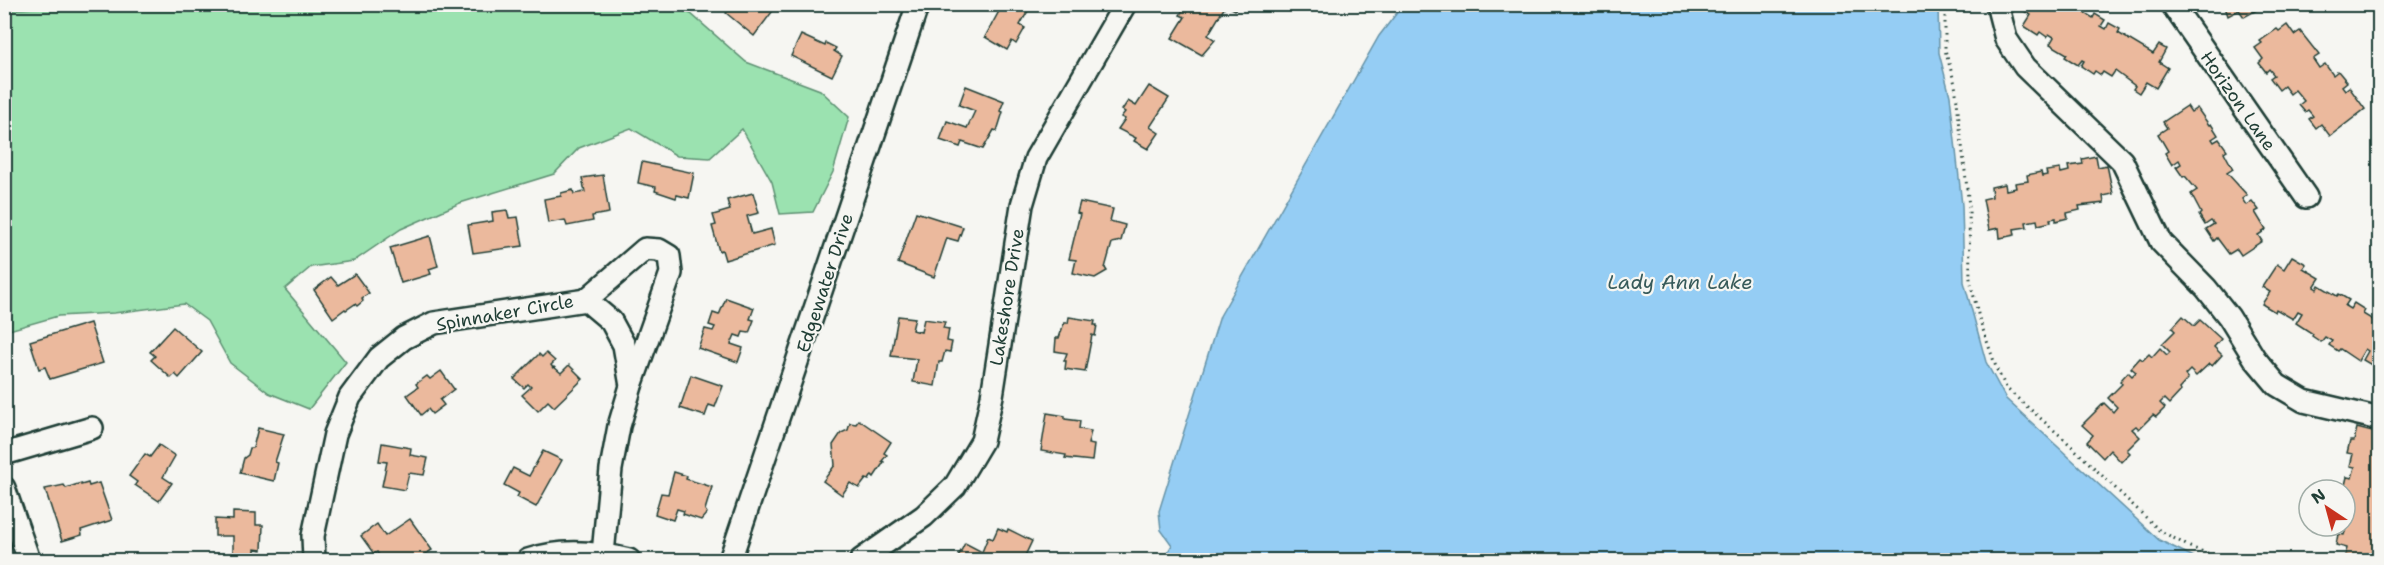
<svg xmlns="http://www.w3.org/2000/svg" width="2384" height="565" font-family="'Shantell Sans',sans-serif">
<rect width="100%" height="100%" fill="#f6f6f2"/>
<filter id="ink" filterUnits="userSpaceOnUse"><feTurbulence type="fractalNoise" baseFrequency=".0167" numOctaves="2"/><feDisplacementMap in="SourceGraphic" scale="12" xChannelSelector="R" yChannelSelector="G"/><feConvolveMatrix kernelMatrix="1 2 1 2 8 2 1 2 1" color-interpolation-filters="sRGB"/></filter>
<g filter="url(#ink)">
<polygon fill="#9be2b0" stroke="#5d9072" stroke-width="1.5" points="81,5 669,5 691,14 746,62 820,90 849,117 833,172 813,212 780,214 772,182 742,129 710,158 677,156 631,128 579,148 554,174 460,203 401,229 354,261 311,267 285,289 346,362 309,409 269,393 230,363 207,321 184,304 114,313 58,316 6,331 5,330 5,10"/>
<polygon fill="#95cdf4" stroke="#6693a7" stroke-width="1.5" points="1938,5 1939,53 1950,96 1962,205 1964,282 1986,362 2006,399 2159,540 2200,560 1163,560 1172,545 1161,530 1159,511 1220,316 1379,36 1403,5"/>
<g fill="#ebb99d" stroke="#1f3d34" stroke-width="1.5">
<polygon points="733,4 770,4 775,8 754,36 726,13"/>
<polygon points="1003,4 1032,4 1020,25 1025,28 1016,44 1012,41 1007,50 985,37"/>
<polygon points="1186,4 1238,4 1235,10 1226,5 1208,35 1215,40 1202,55 1172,38 1185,17 1180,15"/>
<polygon points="2025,4 2083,4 2080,10 2093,18 2095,14 2105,20 2101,26 2106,29 2109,23 2120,29 2118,33 2153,54 2159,45 2166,49 2159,62 2168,68 2156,88 2146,82 2139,93 2133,89 2135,86 2115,71 2111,77 2103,72 2101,75 2095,71 2093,74 2081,66 2084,61 2082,60 2078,65 2065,57 2067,54 2050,44 2054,37 2049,34 2047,37 2040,32 2038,35 2024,26 2031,15 2022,10"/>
<polygon points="2224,4 2264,4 2264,6 2244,17 2239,10 2228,16"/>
<polygon points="2287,25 2294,35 2300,31 2319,55 2313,59 2319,68 2325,64 2333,75 2338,71 2347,82 2342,86 2345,90 2349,87 2365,109 2330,136 2321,124 2316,128 2309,119 2313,116 2308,110 2305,112 2299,105 2304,101 2295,90 2290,94 2284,86 2279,90 2270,78 2274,75 2269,69 2266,72 2259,63 2263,59 2255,48 2262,43 2260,41 2277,29 2279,31"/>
<polygon points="801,35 825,46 826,43 836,48 834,51 842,56 832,76 791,56"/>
<polygon points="966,86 1004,101 1000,111 1003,112 997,131 994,130 983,149 962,142 960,147 940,140 947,121 967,128 975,111 959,105"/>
<polygon points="1149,86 1169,98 1150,127 1159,133 1148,149 1134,141 1136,138 1118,129 1125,119 1121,117 1125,112 1122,110 1128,101 1136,106"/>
<polygon points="2187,106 2191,112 2197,108 2209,125 2211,124 2218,135 2212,139 2214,142 2219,139 2227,150 2224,152 2233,169 2227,173 2247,195 2242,199 2246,205 2252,201 2259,210 2255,212 2266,230 2258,235 2262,241 2241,255 2237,249 2229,254 2217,238 2214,241 2206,229 2214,224 2211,221 2205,225 2199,215 2201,213 2191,194 2197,190 2185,176 2183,177 2176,167 2181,164 2179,160 2172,165 2165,153 2168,151 2158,134 2167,128 2163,122"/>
<polygon points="2096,156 2098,167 2107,165 2113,194 2103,196 2104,203 2079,206 2080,210 2067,213 2068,218 2056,221 2056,218 2050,219 2051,222 2038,225 2037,220 2026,222 2027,227 2014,229 2015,235 2000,238 1999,228 1989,230 1983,199 1992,197 1991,187 2005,184 2006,190 2016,188 2015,183 2028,181 2027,175 2041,172 2042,176 2047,175 2046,171 2060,169 2061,173 2069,171 2068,166 2083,164 2082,159"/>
<polygon points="642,162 694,173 689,198 677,195 676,198 655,191 656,187 638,183"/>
<polygon points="603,175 609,213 592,216 593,221 567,226 565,220 548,223 544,199 561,196 561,193 573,190 574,194 585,192 582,178"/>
<polygon points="753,193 759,213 747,216 752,234 771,229 775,245 725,260 722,250 719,251 712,226 716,225 713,215 730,210 727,200"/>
<polygon points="1080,202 1113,209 1110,221 1125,225 1121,241 1112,243 1105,268 1107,271 1095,278 1073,273 1076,260 1069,259 1080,214 1077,213"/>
<polygon points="507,210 509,218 518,217 523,246 473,253 468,225 493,221 492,212"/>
<polygon points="916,212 963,227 958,241 947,238 934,277 898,263"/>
<polygon points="430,236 438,266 429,269 431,274 401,283 390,248"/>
<polygon points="2292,256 2306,264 2303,268 2320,278 2314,287 2317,289 2319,285 2337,296 2339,294 2349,300 2345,306 2350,309 2354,303 2365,310 2363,314 2378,323 2376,327 2380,329 2380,370 2363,360 2368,351 2365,349 2358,361 2340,349 2338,351 2329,345 2332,341 2325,337 2321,342 2312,336 2313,334 2296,323 2302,313 2298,311 2293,319 2276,309 2275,312 2262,304 2270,292 2262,287 2277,264 2284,269"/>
<polygon points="355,274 369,293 362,298 363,301 357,306 355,304 346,310 345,309 333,318 314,290 331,277 338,285"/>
<polygon points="726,298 754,308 750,319 754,320 749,333 743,332 741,337 735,335 731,344 743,348 738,362 698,348 705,329 713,331 715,327 709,325 713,313 719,315"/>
<polygon points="898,316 915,318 912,330 921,332 924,319 945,322 943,328 949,329 947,341 952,342 950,352 945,351 942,362 939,362 935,386 913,382 917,359 891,356"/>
<polygon points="2183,316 2194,326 2200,320 2221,339 2214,347 2222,355 2212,366 2209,364 2196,376 2190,370 2185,375 2188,379 2179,389 2181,391 2169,404 2164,399 2160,403 2165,408 2156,417 2153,415 2139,429 2136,426 2132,429 2140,437 2127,450 2130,453 2121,462 2110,450 2103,458 2087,442 2093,435 2082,425 2104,403 2113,412 2117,407 2108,398 2122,384 2120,381 2128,372 2132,376 2136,372 2131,368 2140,358 2143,360 2149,354 2152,357 2160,348 2167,355 2170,352 2162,344 2175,331 2172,328"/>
<polygon points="1069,317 1095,321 1094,325 1097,325 1095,336 1092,335 1085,372 1065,369 1066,361 1064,361 1067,353 1055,351 1056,338 1059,338 1064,323 1068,323"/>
<polygon points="90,323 103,363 50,379 45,367 39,369 30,341"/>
<polygon points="173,327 202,352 179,378 175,374 171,378 151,360 155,356 150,352"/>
<polygon points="546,353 555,361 551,365 553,368 554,367 561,373 569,365 583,379 554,407 548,401 538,411 522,395 531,387 528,384 524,388 514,379 539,354 542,357"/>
<polygon points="4,369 7,369 8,402 4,402"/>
<polygon points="441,371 454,389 440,400 444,405 432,414 428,409 421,415 407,395 418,387 416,384 427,376 430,379"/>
<polygon points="691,375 723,386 715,407 709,405 705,416 680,408"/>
<polygon points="1047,413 1065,416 1065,419 1080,421 1079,429 1091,431 1088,444 1094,445 1092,461 1065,458 1066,455 1041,451"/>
<polygon points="859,420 891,442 884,453 887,455 882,461 884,462 874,477 872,475 869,480 866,479 859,488 850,483 842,495 823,481 835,465 833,445 841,433 848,430 850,423 856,424"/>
<polygon points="258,428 284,434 275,462 278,463 274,481 240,473 244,458 248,455 250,448 253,448"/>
<polygon points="2357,428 2380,434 2380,554 2373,553 2371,560 2345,556 2347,548 2336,545 2338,534 2344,535 2348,522 2345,522 2345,497 2347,498 2349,490 2344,489 2347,477 2352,478 2355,467 2350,466 2353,454 2347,453 2350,441 2354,441"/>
<polygon points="382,443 411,448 410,455 428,458 424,475 409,473 405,490 382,486 387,462 379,461"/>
<polygon points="159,445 175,456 163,477 172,483 159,501 135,485 137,482 129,476 145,454 150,457"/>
<polygon points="543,451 562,460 536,507 517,497 519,493 504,485 513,468 529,476"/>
<polygon points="674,472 687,476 686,479 712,487 705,510 707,513 701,520 683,514 684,511 677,509 673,520 655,514 661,493 668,494"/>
<polygon points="81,483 81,485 88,483 89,486 99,483 112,520 81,530 82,535 62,541 45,489 64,485 66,488"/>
<polygon points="233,512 256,513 256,525 263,525 262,550 255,549 255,560 233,559 233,536 215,536 215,519 233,520"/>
<polygon points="410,519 432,550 416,560 382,560 377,552 374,554 361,536 377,524 385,536"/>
<polygon points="998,528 1007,532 1008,529 1032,541 1023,560 957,559 965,543 982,552 988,537 993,539"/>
</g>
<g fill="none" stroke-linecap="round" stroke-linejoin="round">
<g stroke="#1f3d34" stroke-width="26">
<g id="minor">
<polyline points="1997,4 2006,39 2025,67 2122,161 2161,242 2206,288 2229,317 2255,359 2277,385 2304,401 2380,419"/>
<polyline points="2172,4 2306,197"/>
<polyline points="586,300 645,249 659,250 669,256 671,273 632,383"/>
<polyline points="4,454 92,428"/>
<polyline points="4,488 29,560"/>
<polyline points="314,560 313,536 335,434 350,397 379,358 404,338 434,323 586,300 611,321 624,345 631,386 619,426 611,469 603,554"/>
<path d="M 528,560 C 560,549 597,552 629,560"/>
<polyline points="730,560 918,4"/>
<polyline points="861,560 924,516 955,486 982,441 992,396 1022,205 1036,158 1125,4"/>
</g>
</g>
<polyline stroke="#1f3d34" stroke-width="3" stroke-dasharray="1.5 4.5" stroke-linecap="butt" points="1945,4 1945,50 1955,84 1969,206 1970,280 1979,318 1997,370 2007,389 2064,439 2159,530 2190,547 2227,560"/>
<use href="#minor" stroke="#f6f6f2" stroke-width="21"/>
</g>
</g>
<g text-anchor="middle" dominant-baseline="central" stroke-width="4.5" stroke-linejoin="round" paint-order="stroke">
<g font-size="18" fill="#1f3d34" stroke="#f6f6f2">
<text transform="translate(2238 101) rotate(55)">Horizon Lane</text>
<text transform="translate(825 283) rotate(-72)">Edgewater Drive</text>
<text transform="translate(1007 297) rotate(-81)">Lakeshore Drive</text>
<text transform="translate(505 313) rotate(-10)">Spinnaker Circle</text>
</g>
<g font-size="20" font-style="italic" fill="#375a5a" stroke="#f6f6f2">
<text x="1680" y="282">Lady Ann Lake</text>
</g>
</g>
<rect width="2384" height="565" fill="none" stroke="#f6f6f2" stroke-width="24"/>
<rect x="12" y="12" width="2360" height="541" fill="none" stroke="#1f3d34" stroke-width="2" filter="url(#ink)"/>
<g transform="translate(2327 508) rotate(324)"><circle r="28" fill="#f6f6f2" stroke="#a0aca6" stroke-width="1.5"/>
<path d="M0-4.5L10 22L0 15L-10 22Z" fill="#c8321e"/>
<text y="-9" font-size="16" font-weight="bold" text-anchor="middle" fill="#1f3d34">N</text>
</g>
</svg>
